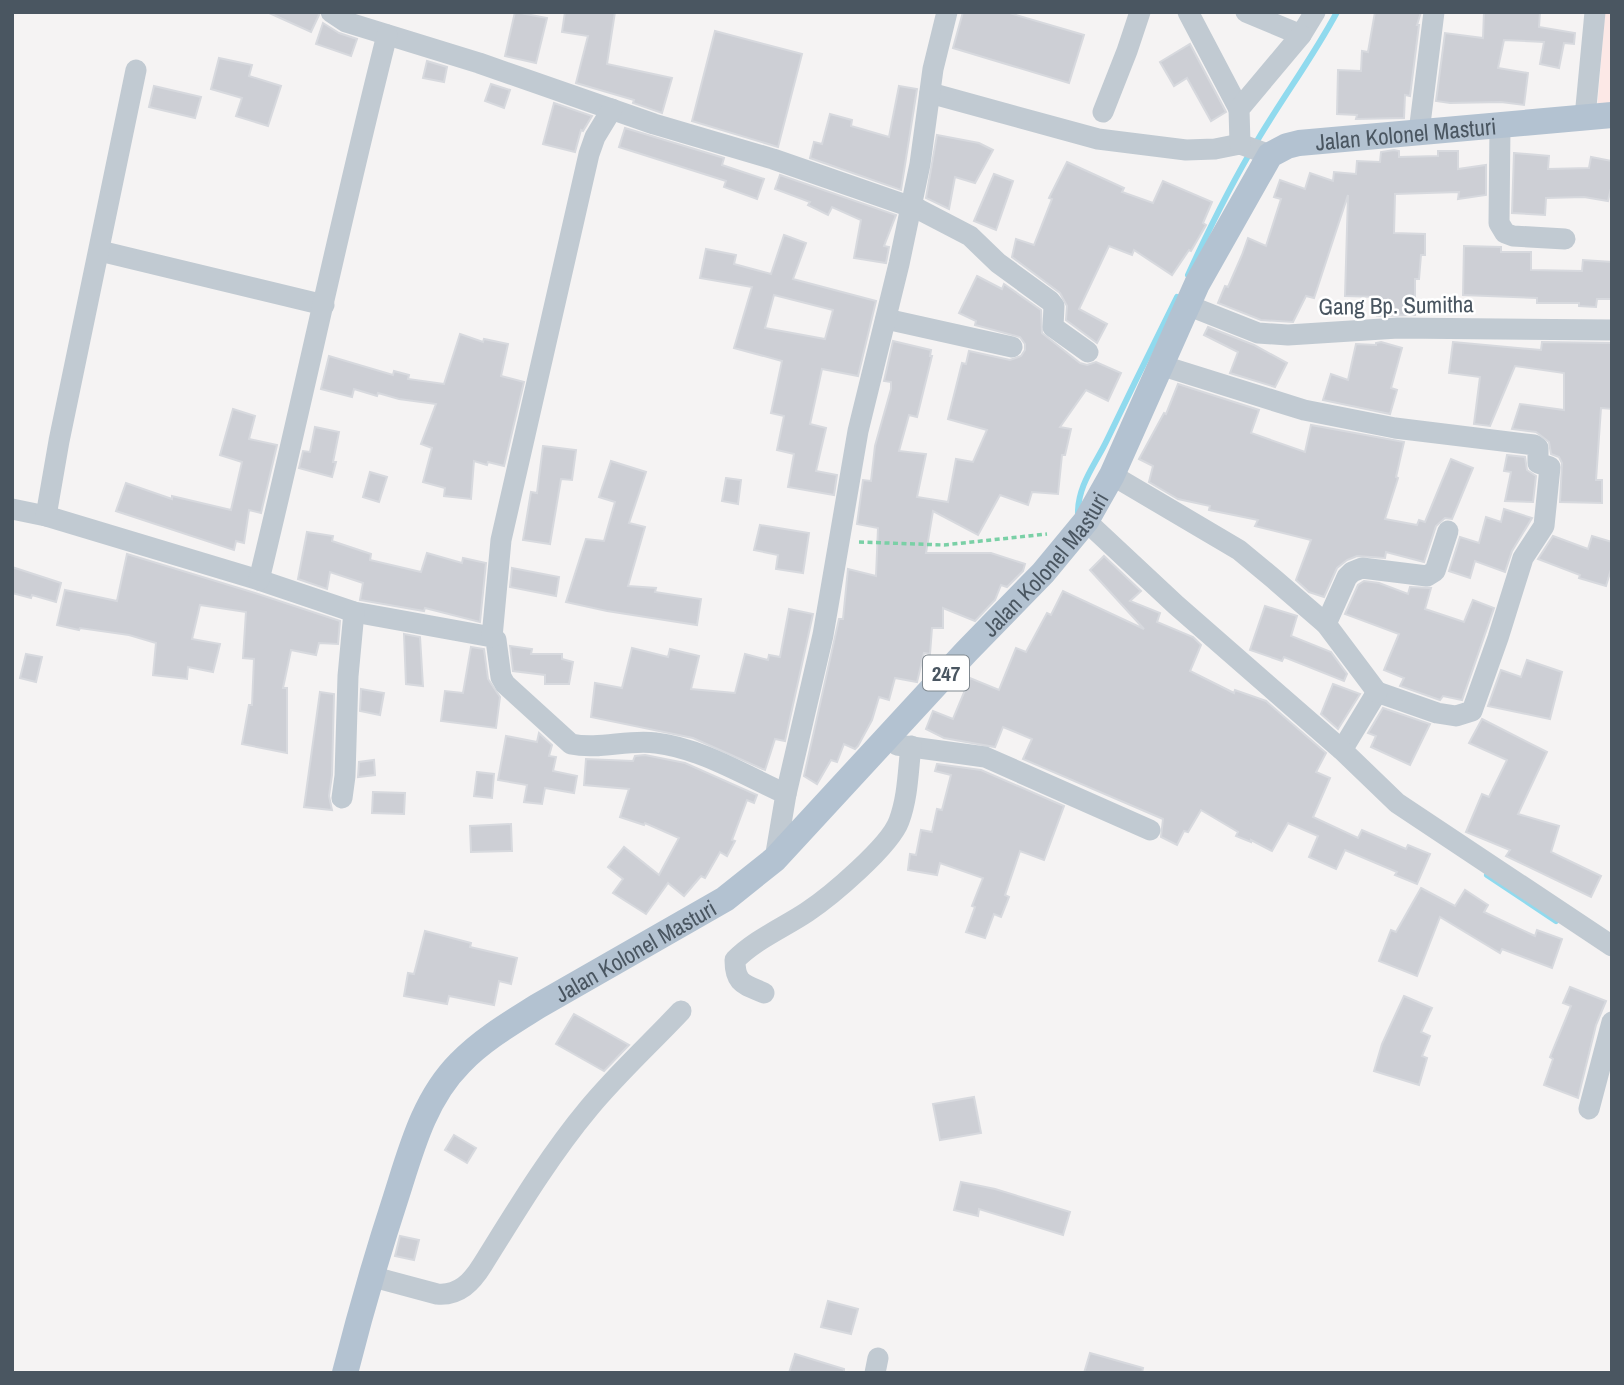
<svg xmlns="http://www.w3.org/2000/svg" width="1624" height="1385" font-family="'Archivo Narrow',sans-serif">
<rect width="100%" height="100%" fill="#f5f3f3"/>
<polygon fill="#fce8e6" points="1605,12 1612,12 1612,121 1596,123"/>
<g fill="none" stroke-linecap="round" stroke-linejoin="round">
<g stroke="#90daee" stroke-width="6">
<path d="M 1188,275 C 1209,229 1231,184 1257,141 C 1283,97 1313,57 1337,12"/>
<path d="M 1078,515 C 1077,486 1095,465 1107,440 C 1130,392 1153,345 1177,297"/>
<polyline points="1487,875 1556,921"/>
</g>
</g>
<g fill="#cdcfd5" stroke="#d7d9de" stroke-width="2" fill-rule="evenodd">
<polygon points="267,12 318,12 319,15 311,32"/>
<polygon points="515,12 547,18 536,63 505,56"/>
<polygon points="565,12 615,12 607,64 672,78 662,113 633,103 634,100 576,83 588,36 562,32"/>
<polygon points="963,12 1006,12 1084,35 1069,83 953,48"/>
<polygon points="1375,12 1421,12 1417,25 1419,25 1410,96 1405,95 1404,118 1356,119 1357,115 1337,114 1338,70 1361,71 1362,51 1368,52"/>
<polygon points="1484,12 1540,12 1539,27 1575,33 1574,44 1564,43 1559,68 1540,64 1544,42 1504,40 1498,68 1528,73 1524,105 1501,102 1450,103 1436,101 1445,33 1483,38"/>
<polygon points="323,23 339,33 357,39 351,56 316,44"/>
<polygon points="715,31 802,54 778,147 692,121"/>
<polygon points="1190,44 1226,112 1211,121 1187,78 1174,86 1160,62"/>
<polygon points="219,58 252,65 249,76 281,86 268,126 236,116 242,98 211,89"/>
<polygon points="427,61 447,67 444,82 423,78"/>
<polygon points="491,84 510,90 504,108 485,101"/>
<polygon points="154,86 201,97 195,118 149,107"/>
<polygon points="899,86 917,89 901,190 810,158 814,142 822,144 830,114 852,120 851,126 889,137"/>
<polygon points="554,103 592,116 583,131 581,130 575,152 543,144"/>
<polygon points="625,128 724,158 722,165 764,179 757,199 724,187 726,181 619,147"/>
<polygon points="937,135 979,143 993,150 975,183 955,177 949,209 926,198"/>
<polygon points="1394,150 1399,151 1399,157 1438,156 1438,151 1458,151 1458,169 1486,165 1486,195 1458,199 1459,192 1395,194 1394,233 1425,234 1425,255 1421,255 1419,279 1415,279 1415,315 1377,316 1378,297 1345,296 1348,195 1314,298 1306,296 1293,322 1261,320 1218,303 1225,286 1228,287 1242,255 1248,238 1266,246 1281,199 1274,197 1280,180 1305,189 1310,173 1333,181 1334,172 1356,174 1357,161 1380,162 1381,152"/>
<polygon points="1514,153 1549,156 1548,169 1589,168 1591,157 1612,161 1612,184 1608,201 1584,197 1546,198 1545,215 1512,213"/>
<polygon points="1067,162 1124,188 1122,192 1153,203 1163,181 1212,202 1203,223 1206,225 1191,251 1189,250 1172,275 1134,250 1132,255 1109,246 1079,309 1107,324 1097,343 1066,320 1067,306 1060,293 1012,257 1016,239 1034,245 1052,199 1049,198"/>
<polygon points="994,174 1013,181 996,230 974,221"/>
<polygon points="780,175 896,215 884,246 889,247 886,263 854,258 861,220 832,207 828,215 808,205 810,202 775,189"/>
<path d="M 784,235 L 806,243 L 793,279 L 876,301 L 858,376 L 822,369 L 810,424 L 826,428 L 816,471 L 837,475 L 834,495 L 788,487 L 794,454 L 777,450 L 784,416 L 771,413 L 782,361 L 734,348 L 752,287 L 700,278 L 706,249 L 736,255 L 734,264 L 771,274 ZM 774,295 L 833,310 L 825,339 L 765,328 Z"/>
<polygon points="1464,246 1501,247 1501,252 1531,252 1531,270 1582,271 1583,260 1612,262 1612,299 1597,299 1596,307 1579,306 1579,303 1537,303 1537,298 1463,295"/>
<polygon points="977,276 1002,289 1004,284 1041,310 1042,333 1080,363 1087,365 1096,362 1121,373 1108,401 1086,390 1060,427 1071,429 1065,455 1062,455 1058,494 1032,492 1028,505 1000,495 978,535 933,511 926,553 991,553 1025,564 1023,571 1007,587 1001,585 995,600 975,621 943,608 943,628 932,628 930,654 924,653 917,682 895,678 889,700 879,697 872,720 858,746 855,749 844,744 837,762 831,760 817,784 804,776 839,619 843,619 848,569 876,576 878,528 857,524 863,480 871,481 875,446 891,389 891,382 884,381 893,341 931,350 930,356 932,356 917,417 909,415 899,451 926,454 917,497 948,502 956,459 973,462 987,430 948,419 962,363 966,364 969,351 1010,360 1021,356 1025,350 1025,344 1020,337 975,325 976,321 959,313"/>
<polygon points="1208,327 1254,345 1287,363 1275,387 1230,373 1238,352 1204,335"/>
<polygon points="460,334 483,342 484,339 508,344 501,376 524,382 504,466 488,462 487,465 474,461 471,499 444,496 445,488 423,482 432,448 421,444 436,404 399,399 378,393 377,396 354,389 352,397 321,389 329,356 393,375 394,371 409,375 408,379 444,384"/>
<polygon points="1381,342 1402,348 1391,388 1397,390 1390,414 1323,400 1331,374 1348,380 1356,344 1376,345 1376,343"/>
<polygon points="1453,342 1541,350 1542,342 1612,343 1612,409 1601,408 1596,480 1602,480 1602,503 1560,502 1562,463 1559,457 1551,454 1549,442 1536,432 1512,429 1520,404 1564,410 1564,373 1515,366 1490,426 1474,424 1480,377 1449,373"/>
<polygon points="1178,384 1259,410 1251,433 1305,452 1311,425 1404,442 1396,477 1398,478 1385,519 1417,525 1419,520 1425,522 1451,459 1473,468 1452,519 1445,518 1436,526 1424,562 1386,552 1385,558 1357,556 1347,560 1337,568 1324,597 1309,592 1296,580 1311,540 1255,526 1258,520 1209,510 1210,506 1178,499 1149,482 1153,466 1139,459 1164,413 1166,414"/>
<polygon points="233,409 255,416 249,439 277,445 261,513 249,510 244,543 236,541 234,550 116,511 126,483 172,499 172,496 231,510 242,462 220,455"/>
<polygon points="315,427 339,432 333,462 336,462 332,477 299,468 303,451 310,452"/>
<polygon points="543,446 576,450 572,480 561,479 550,544 523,540 531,492 537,493"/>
<polygon points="1507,455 1525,457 1527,470 1536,476 1533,502 1505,501 1511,472 1504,471"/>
<polygon points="611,461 646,472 629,523 645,527 628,586 656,588 655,592 701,599 697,625 607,611 566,602 586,539 604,541 615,502 599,497"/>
<polygon points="370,472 387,477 379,502 363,497"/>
<polygon points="726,478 741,480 738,504 722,501"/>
<polygon points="1504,509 1532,518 1512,551 1505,572 1475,561 1470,578 1449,571 1460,537 1479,543 1486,517 1501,522"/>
<polygon points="760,525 809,533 803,573 776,569 778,555 754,550"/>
<polygon points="307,532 333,536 332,541 371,554 370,560 421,572 427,553 462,563 463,558 486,563 480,622 425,608 424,611 360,600 363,583 330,572 327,589 298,579"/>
<polygon points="1553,536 1588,549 1592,536 1612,542 1612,566 1606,586 1579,578 1580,575 1538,559"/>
<polygon points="127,554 255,593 340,621 338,644 319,643 316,655 291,650 283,688 287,688 287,753 242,744 249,705 252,705 254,659 243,658 246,612 200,605 192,639 220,644 213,672 188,667 187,679 153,675 156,643 129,635 80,628 79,630 57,625 65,590 117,601"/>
<polygon points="1104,556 1141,591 1130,601 1160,613 1157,622 1193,637 1201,645 1190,671 1234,693 1235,690 1266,701 1326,753 1316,772 1330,778 1313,817 1358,838 1362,830 1406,849 1408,845 1430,854 1417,884 1395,875 1397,872 1345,850 1336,869 1309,857 1318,836 1288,823 1272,851 1251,840 1251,842 1236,836 1238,832 1201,810 1188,832 1184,831 1177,845 1161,837 1163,819 1023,759 1032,739 1003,727 995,747 944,738 926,729 933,711 953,719 970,678 999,690 1016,648 1026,652 1047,613 1051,615 1063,591 1144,629 1090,570"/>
<polygon points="12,567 61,583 56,602 32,595 31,598 12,593"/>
<polygon points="512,568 559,577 556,596 510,587"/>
<polygon points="1364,581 1379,583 1408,594 1410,587 1431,588 1425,609 1464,622 1473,600 1494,608 1462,700 1443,696 1440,700 1400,686 1404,678 1384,670 1399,634 1345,614 1358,585"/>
<polygon points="1265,606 1297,616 1291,636 1331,652 1347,674 1344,681 1284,657 1282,661 1250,650"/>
<polygon points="789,609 813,614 785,741 775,739 765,770 693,738 591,717 595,683 622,688 632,648 668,657 670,649 699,656 691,689 735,693 745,654 768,660 769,655 780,657"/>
<polygon points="404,634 420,637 423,686 406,684"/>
<polygon points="510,646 532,649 531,654 562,654 562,659 573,662 569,684 545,684 545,675 513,671"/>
<polygon points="471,647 484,649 488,679 500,697 496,728 441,721 445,691 463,693"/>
<polygon points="26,654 42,657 36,682 20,678"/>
<polygon points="1527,660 1562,672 1550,719 1488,706 1501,670 1521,677"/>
<polygon points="1333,684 1360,694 1338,729 1321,714"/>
<polygon points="361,689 384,693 380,715 360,711"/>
<polygon points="320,692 334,694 332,775 329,796 332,810 304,807"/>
<polygon points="1383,708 1430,724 1410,765 1371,747 1376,736 1368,733"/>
<polygon points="1482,719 1547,752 1518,814 1559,826 1551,852 1601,876 1591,897 1506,856 1510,850 1466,832 1482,794 1489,797 1507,760 1469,743"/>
<polygon points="539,733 552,745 549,756 556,757 553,771 577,776 574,793 545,788 542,804 524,802 527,785 498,780 506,736 537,742"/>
<polygon points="645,755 685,763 757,795 754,803 747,800 732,840 735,841 727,856 720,852 705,878 701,876 684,896 668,883 646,914 613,893 623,879 608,867 624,847 659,875 679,838 645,823 644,825 620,817 629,789 584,785 586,759 633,761 635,756"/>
<polygon points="374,760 375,775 358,777 359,762"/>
<polygon points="937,764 981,770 1064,806 1044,860 1020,851 1005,895 1009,897 1001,917 994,914 985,938 966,932 975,907 972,906 983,878 940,863 937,875 908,870 910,854 916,855 921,830 932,832 937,809 942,810 951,775 935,771"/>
<polygon points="477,772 494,774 492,798 474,796"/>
<polygon points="373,792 405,793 404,814 372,813"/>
<polygon points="511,824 512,851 471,852 470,826"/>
<polygon points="1421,888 1455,906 1465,890 1488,905 1484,912 1535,936 1537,930 1562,939 1552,968 1502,949 1500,953 1440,917 1417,976 1379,961 1391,930 1396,932"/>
<polygon points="425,931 471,943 470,947 517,958 511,984 499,981 494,1005 449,996 447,1004 404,996 408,973 414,974"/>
<polygon points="1570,987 1606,1001 1596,1025 1578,1098 1544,1085 1553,1059 1550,1057 1571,1006 1563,1003"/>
<polygon points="1404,996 1432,1008 1421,1032 1430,1036 1422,1056 1427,1058 1419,1085 1374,1071 1382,1044"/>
<polygon points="574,1014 629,1045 604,1071 556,1044"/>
<polygon points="974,1097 981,1133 940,1140 933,1104"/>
<polygon points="454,1135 476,1148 467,1163 445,1150"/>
<polygon points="961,1182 995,1189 1070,1212 1063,1235 979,1209 978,1216 954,1210"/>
<polygon points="400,1236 419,1240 414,1260 395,1256"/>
<polygon points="828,1301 858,1309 851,1334 821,1327"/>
<polygon points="1090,1353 1143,1368 1142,1373 1084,1373"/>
<polygon points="795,1354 844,1369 844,1373 789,1373"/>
</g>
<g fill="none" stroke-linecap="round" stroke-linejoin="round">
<polyline stroke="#7ad0a6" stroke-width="3.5" stroke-dasharray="5 3.5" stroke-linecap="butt" points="859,542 944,545 1047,534"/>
<g stroke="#c1cad2" stroke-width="21">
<polyline points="331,12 346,22 479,63 654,124 773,159 920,210 970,236 998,263 1050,301 1054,306 1053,327 1088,352"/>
<polyline points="1188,12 1239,109"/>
<polyline points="1246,12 1301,35 1315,12"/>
<polyline points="930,93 1098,139 1186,150 1215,149 1240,144 1270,155"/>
<polyline points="1103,112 1127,51 1140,12"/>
<polyline points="1585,117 1595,12"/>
<polyline points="1500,126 1499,223 1505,233 1513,236 1565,239"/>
<polyline points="1419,132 1434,12"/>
<polyline points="1240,144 1239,109 1301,35"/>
<polyline points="100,251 324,305"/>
<polyline points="1187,305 1258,333 1288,335 1398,328 1612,330"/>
<polyline points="886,319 1012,347"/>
<polyline points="1160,365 1304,410 1395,428 1534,445 1538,448 1538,463 1550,467 1544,526 1523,558 1498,638 1472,711 1456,716 1437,713 1377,692 1342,750"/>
<polyline points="1112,475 1239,550 1274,579 1326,624 1377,692"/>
<path d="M 12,509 L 46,516 L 259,580 L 354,612 L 492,637 L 496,640 L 501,677 L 505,684 L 571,744 C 599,750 628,739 656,743 C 700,748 746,776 786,794"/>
<polyline points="46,516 59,441 136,70"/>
<polyline points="1086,521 1176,605 1342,750 1397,803 1612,946"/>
<path d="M 259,580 C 303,399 341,216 387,35"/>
<polyline points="1326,624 1347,577 1352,572 1362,568 1427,576 1435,571 1448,531"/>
<polyline points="492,637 501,540 589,154 595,137 612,109"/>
<polyline points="897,745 985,757 1150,830"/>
<polyline points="342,798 345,776 348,676 354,612"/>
<polyline points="775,859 786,794 823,635 858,431 899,264 920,164 933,69 947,12"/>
<path d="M 764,993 C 744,984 735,984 735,960 C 756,939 783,928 807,912 C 831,896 890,846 899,821 C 908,797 908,771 911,746"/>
<polyline points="1589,1109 1612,1022"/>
<path d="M 370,1276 L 437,1294 C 459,1296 472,1282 483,1264 C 516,1211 549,1156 589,1108 C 617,1074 651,1043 681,1011"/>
<polyline points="875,1373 878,1358"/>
</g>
<path stroke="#b3c2d1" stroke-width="26" id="s1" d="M 345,1373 C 360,1314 377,1255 396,1197 C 411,1150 424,1099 460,1063 C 482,1040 511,1023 538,1006 L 725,899 L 775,859 L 966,652 L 1043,573 L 1086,521 L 1112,475 L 1197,284 L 1270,155 L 1287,146 L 1299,143 L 1612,115"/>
</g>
<g text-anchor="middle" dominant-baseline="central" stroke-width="5" stroke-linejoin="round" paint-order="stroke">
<rect fill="#fff" stroke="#808990" stroke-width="2" x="923" y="655.5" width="46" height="35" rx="5"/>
<g font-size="21" font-weight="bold" fill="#4a5661">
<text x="946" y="673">247</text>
</g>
<g font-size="23" fill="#4a5661" stroke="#fff">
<text stroke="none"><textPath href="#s1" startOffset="1718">Jalan Kolonel Masturi</textPath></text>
<text transform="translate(1396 305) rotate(-1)">Gang Bp. Sumitha</text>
<text stroke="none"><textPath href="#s1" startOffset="1110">Jalan Kolonel Masturi</textPath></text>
<text stroke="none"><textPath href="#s1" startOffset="542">Jalan Kolonel Masturi</textPath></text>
</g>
</g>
<rect width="1624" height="1385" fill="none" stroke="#4a5661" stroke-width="28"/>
</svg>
